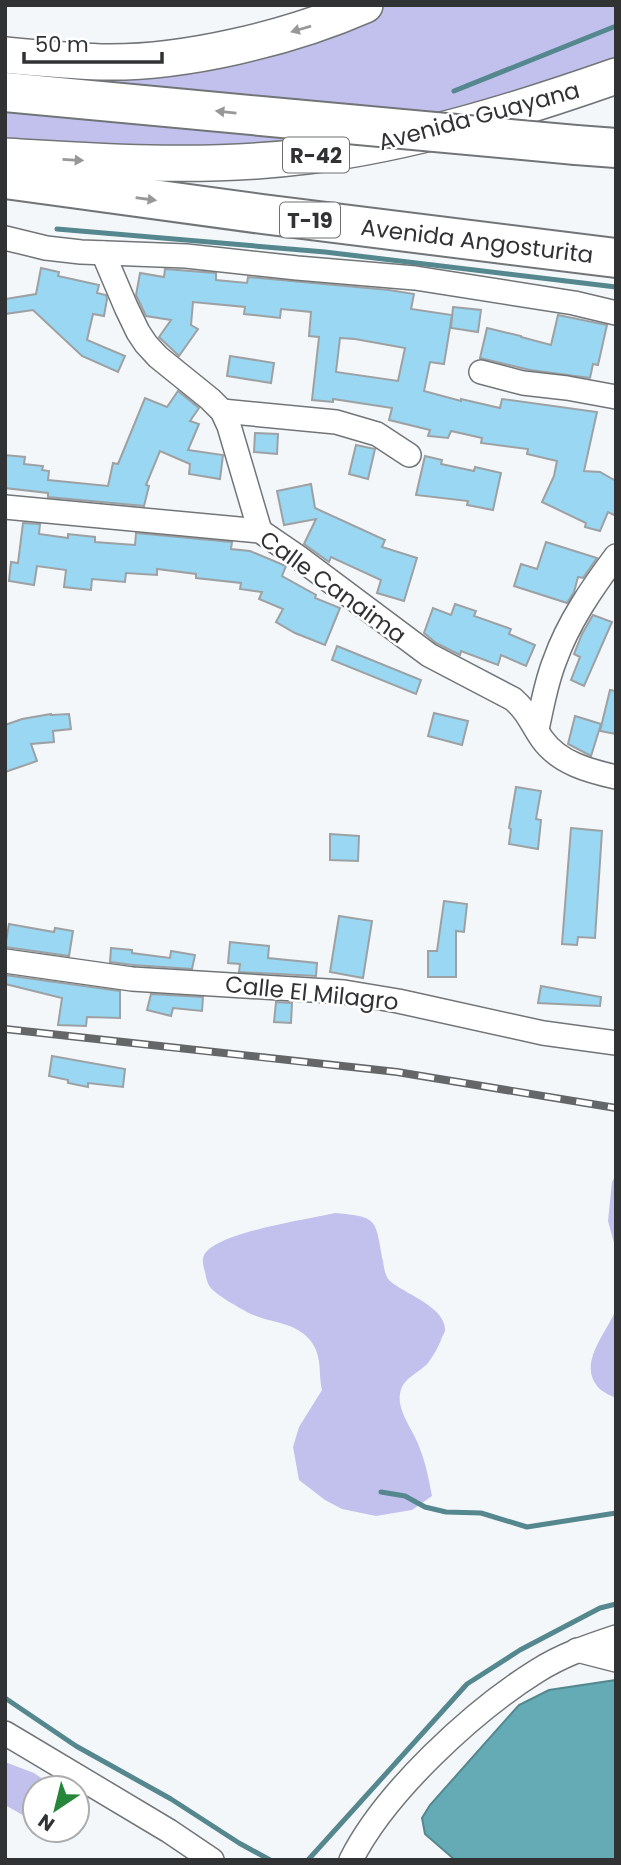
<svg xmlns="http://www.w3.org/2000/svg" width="621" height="1865" font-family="Poppins,sans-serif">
<rect width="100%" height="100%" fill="#f4f7fa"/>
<g fill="#c2c1ed">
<polygon points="365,5 616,5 616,76 391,142 5,156 5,56 103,62"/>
<polygon points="616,1175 616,1250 608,1221 612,1182"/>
<path d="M 335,1213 C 379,1217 375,1219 383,1261 C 384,1268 385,1276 390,1281 C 403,1293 446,1307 445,1330 C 445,1333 442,1336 441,1340 C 438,1348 433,1356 428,1363 C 418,1374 402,1378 400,1394 C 397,1413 415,1432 420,1449 C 426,1464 429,1480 432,1496 L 412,1510 L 376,1516 L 342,1509 L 325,1500 L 299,1480 L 293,1447 L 299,1427 L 322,1390 C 318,1372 323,1355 309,1339 C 294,1322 270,1323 251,1314 C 241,1309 216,1295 210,1287 C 207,1283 206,1277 205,1272 C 203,1265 201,1258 206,1252 C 225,1231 305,1220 335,1213 Z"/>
<path d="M 616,1309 L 616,1398 C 611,1396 605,1393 601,1390 C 575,1365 606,1335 616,1309 Z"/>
<polygon points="5,1762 34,1773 56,1788 35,1788 35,1822 5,1805"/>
</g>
<polygon fill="#64abb5" stroke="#55878e" stroke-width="2" points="616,1680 616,1860 455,1860 425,1834 422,1818 430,1805 519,1705 549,1690"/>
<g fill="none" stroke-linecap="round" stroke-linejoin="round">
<g stroke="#55878e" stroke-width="5">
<polyline points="454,91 616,26"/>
<polyline points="57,229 325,252 616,287"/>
<polyline points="381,1492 405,1496 425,1507 446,1512 481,1513 527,1527 616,1513"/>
<polyline points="5,1698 76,1746 171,1799 239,1843 270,1860"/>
<polyline points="308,1860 467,1684 520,1650 600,1608 616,1604"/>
</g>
</g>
<g fill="#99d7f2" stroke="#9da1a3" stroke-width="2" fill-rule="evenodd">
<polygon points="41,268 59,272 58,276 99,285 97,293 106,295 107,299 104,316 93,314 87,340 125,356 118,372 82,356 33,310 5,314 5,299 36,294"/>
<path d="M 165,269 L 216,273 L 216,280 L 247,283 L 248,277 L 389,290 L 414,294 L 411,309 L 452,315 L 444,364 L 430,362 L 424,391 L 461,401 L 461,399 L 500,408 L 502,399 L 597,412 L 584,471 L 600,472 L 616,481 L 616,516 L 608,512 L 600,531 L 585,527 L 586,523 L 542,502 L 554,476 L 557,461 L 527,454 L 528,449 L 481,443 L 482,438 L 451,431 L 448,438 L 428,436 L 430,430 L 389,420 L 392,408 L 333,399 L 333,402 L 312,400 L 319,337 L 309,336 L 311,312 L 281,309 L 280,318 L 244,314 L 245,307 L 193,302 L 191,325 L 198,329 L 179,356 L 159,337 L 171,320 L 146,316 L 136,295 L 140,273 L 164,277 ZM 340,338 L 355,339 L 405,348 L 398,381 L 336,372 Z"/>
<polygon points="453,307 481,310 478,332 451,328"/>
<polygon points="558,315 607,325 598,365 593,364 590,378 530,370 480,358 487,328 521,336 521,337 551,345"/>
<polygon points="230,356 274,363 271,383 227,376"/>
<polygon points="178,391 199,408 190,421 199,424 188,450 223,455 220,479 189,474 190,464 160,451 146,485 149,486 144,506 48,497 48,493 5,488 5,455 25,457 24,464 43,466 42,470 49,471 48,480 108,486 113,463 118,464 145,398 167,407"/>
<polygon points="255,433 278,434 277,454 254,452"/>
<polygon points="356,445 375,449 368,479 349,474"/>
<polygon points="425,456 442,460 441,464 474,471 475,467 501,473 493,510 467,505 468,501 416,495"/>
<polygon points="311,484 315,508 385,540 382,547 417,558 404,601 377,593 381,580 331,557 329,562 304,544 316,519 284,525 277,491"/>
<polygon points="23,523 40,524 39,534 68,538 68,534 95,537 95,542 135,545 136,533 232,542 231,549 250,551 286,566 282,576 316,595 315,598 340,608 325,645 295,633 276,622 283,609 259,599 262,592 240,589 241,583 196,578 196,574 157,569 157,575 126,573 125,582 92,579 91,590 64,587 66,570 37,566 34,585 9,581 11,562 18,563"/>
<polygon points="546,542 597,558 583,578 578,577 574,592 567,603 514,586 521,564 537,569"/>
<polygon points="455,604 476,611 474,616 511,629 509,634 535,645 526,666 501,655 498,665 461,651 460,655 436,643 424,633 433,608 451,615"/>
<polygon points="593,615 612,622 584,686 571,680 580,657 574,654 582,634"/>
<polygon points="337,646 421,680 416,694 332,660"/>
<polygon points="610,690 616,691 616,734 600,731"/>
<polygon points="434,713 468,721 462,745 428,736"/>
<polygon points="51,714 51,715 69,714 71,729 53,731 54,742 31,744 37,761 5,772 5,725 22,719"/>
<polygon points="575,716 601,724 591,756 568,744"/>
<polygon points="516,787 541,791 536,819 541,820 538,849 509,844 511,829 509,828"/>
<polygon points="571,828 602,831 595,938 578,937 577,945 562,944"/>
<polygon points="330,834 359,836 358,861 330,860"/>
<polygon points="444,901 467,904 464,932 456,931 456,977 428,977 428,951 437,951"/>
<polygon points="339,916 372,921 363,978 330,972"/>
<polygon points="9,924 54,932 55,928 73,931 69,956 5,947"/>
<polygon points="230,942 269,946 268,958 317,963 316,976 239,972 240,964 228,963"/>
<polygon points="111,948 132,950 132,953 170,958 171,951 195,955 192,969 133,965 110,962"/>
<polygon points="5,975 120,991 120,1018 87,1017 86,1026 58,1025 62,998 5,984"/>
<polygon points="541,986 601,997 600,1006 538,1003"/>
<polygon points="151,994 203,997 202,1011 173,1008 171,1016 147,1010"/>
<polygon points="276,1002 292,1003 291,1023 274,1022"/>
<polygon points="52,1056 125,1069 123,1087 88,1083 88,1087 68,1083 68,1080 49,1076"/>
</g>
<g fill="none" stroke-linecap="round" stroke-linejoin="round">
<g stroke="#727577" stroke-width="26">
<g id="minor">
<polyline points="5,238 46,248 81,252 186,256 297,268 415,278 574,303 616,313"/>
<polyline points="103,253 126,307 138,332 146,344 158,357 210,399 222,411 229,426 260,531"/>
<polyline points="481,372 523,383 567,388 616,397"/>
<polyline points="222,411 336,422 377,434 409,455"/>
<path d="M 5,507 L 260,531 L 298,557 L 429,655 L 513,699 C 528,712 531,723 542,739 C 559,763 589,771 616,777"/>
<path d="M 537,729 C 542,707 546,682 555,660 C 568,623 592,588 616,556"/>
<polyline points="5,961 132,979 344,992 398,1001 543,1033 616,1043"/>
<polyline points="577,1650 616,1660"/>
<polyline points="5,1733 169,1831 212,1860"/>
<path d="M 351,1860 C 385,1792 473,1711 537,1671 C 562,1655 589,1646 616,1637"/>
</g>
</g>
<g stroke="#727577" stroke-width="38">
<g id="primary">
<path d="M 5,55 C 37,58 69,61 101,62 C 183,64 290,38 365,5"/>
<path d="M 5,156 C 106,162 207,169 308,156 C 413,143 516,111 616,76"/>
</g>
</g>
<g stroke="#727577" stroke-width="42">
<g id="motorway">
<polyline points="5,92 293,119"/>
<polyline points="576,145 616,148"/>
<polyline points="5,179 262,214 616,258"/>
</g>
</g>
<use href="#minor" stroke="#fff" stroke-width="23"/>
<use href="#primary" stroke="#fff" stroke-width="35"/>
<use href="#motorway" stroke="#fff" stroke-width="38"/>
<g stroke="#646667" stroke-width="8">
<polyline id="rail" points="5,1029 397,1072 616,1108"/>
</g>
<use href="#rail" stroke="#fff" stroke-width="5" stroke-dasharray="16" stroke-linecap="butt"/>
<g stroke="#727577" stroke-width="42" stroke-linecap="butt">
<polyline id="motorway-bridge" points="293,119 576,145"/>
</g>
<use href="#motorway-bridge" stroke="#fff" stroke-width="38"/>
</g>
<defs><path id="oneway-solid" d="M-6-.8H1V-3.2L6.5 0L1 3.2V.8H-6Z" transform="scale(1.75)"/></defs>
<g fill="#989899">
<use href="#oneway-solid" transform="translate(301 29) rotate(164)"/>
<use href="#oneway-solid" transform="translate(226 112) rotate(-174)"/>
<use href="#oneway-solid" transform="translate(73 160) rotate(3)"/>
<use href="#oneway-solid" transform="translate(146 199) rotate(8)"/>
</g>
<g text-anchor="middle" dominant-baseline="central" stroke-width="5" stroke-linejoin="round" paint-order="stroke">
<g fill="#fff" stroke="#6f7070" stroke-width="2">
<rect x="283" y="137.5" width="66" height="35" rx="5"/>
<rect x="280" y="202.5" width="60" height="35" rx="5"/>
</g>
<g font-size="21" font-weight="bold" fill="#313233">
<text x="316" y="155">R-42</text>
<text x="310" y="220">T-19</text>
</g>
<g font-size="23" fill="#313233" stroke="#fff">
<text transform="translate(479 116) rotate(-15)">Avenida Guayana</text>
<text transform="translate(477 241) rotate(7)">Avenida Angosturita</text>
<text transform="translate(333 587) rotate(36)">Calle Canaima</text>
<text transform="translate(312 993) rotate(6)">Calle El Milagro</text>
</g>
</g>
<rect width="621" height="1865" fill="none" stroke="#313233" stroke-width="14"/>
<g transform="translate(56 1809) rotate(215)"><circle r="33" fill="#ffffff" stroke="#adadad" stroke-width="2"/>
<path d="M0-5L12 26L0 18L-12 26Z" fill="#268639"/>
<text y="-10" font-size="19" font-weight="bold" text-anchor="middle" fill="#313233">N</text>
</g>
<path d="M24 52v10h138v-10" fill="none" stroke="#313233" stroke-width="3.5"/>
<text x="35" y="52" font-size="21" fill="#313233" stroke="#ffffff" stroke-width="5" paint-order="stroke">50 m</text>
</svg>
